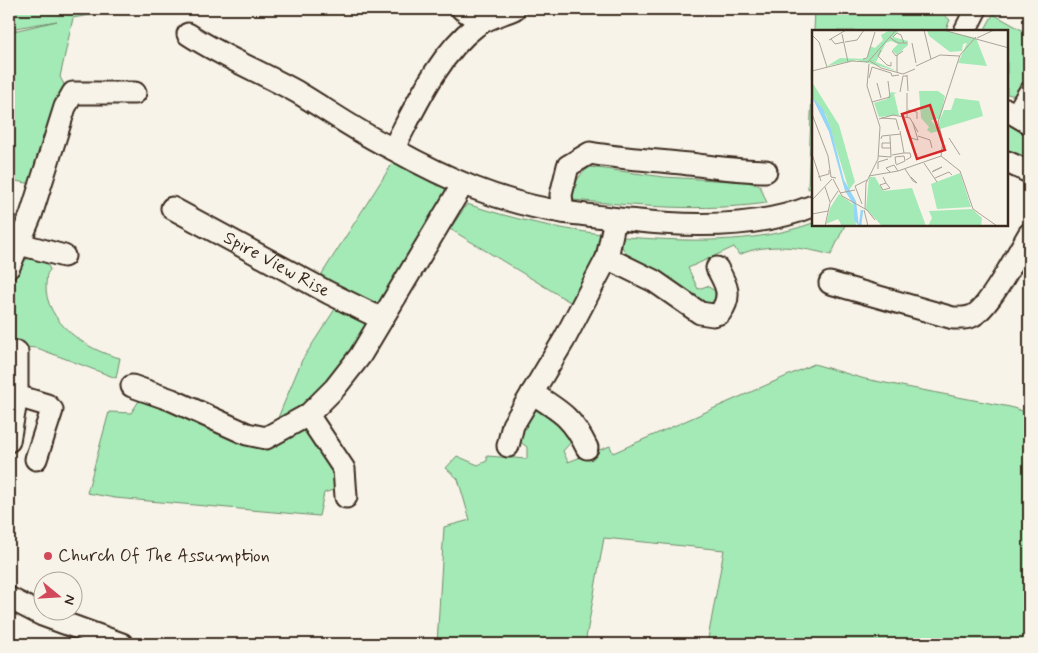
<svg xmlns="http://www.w3.org/2000/svg" width="1038" height="653" font-family="Mynerve,sans-serif">
<rect width="100%" height="100%" fill="#f7f3e8"/>
<filter id="ink" filterUnits="userSpaceOnUse"><feTurbulence type="fractalNoise" baseFrequency=".02" numOctaves="2"/><feDisplacementMap in="SourceGraphic" scale="10" xChannelSelector="R" yChannelSelector="G"/><feConvolveMatrix kernelMatrix="1 2 1 2 8 2 1 2 1" color-interpolation-filters="sRGB"/></filter>
<g filter="url(#ink)">
<g fill="#a4eab6" stroke="#708a6a">
<polygon points="9,9 125,9 73,18 60,77 67,90 33,184 9,180 9,32 57,21 9,29"/>
<polygon points="815,9 885,9 942,13 950,20 945,31 814,31"/>
<polygon points="996,9 995,15 1029,34 1029,75 1016,96 1007,94 1007,31 984,31"/>
<polygon points="813,67 813,187 808,189"/>
<polygon points="1007,124 1029,137 1029,164 1007,155"/>
<polygon points="394,161 443,185 449,193 383,303 371,308 318,280"/>
<path d="M 590,167 L 664,177 L 748,182 L 760,186 L 767,203 C 703,212 637,206 573,200 C 572,185 578,175 590,167 Z"/>
<path d="M 467,204 C 513,219 553,228 601,234 L 594,259 L 575,305 L 450,229 Z"/>
<path d="M 813,223 L 813,225 L 845,225 L 831,255 C 803,247 766,242 739,255 L 734,247 L 688,268 L 698,289 L 707,286 L 715,291 L 715,298 L 711,303 L 704,302 L 653,268 L 627,254 L 622,247 L 623,237 C 687,241 752,245 813,223 Z"/>
<path d="M 34,257 L 47,263 L 50,270 C 45,275 47,278 46,284 C 44,322 88,351 120,358 L 116,378 L 37,348 L 9,346 C 9,332 6,290 9,279 C 11,270 24,258 34,257 Z"/>
<polygon points="337,306 365,321 366,332 317,397 275,425 302,360"/>
<polygon points="814,364 865,379 1010,407 1029,413 1029,644 707,644 724,550 604,538 585,644 437,644 444,527 470,520 458,479 446,468 457,456 478,465 487,461 487,456 527,459 527,447 515,438 533,410 540,408 571,434 571,442 563,451 568,462 610,446 613,453"/>
<polygon points="141,398 224,428 304,428 336,468 338,478 333,490 324,493 319,516 115,498 87,493 109,412 131,413"/>
</g>
<g fill="none" stroke-linecap="round" stroke-linejoin="round">
<g stroke="#3b2a1e" stroke-width="25">
<g id="minor">
<polyline points="462,9 471,15 477,25"/>
<path d="M 514,9 C 503,14 486,18 476,26 C 438,55 415,108 393,149 C 447,179 501,203 563,212 L 561,195 L 568,166 L 590,153 C 623,159 656,160 689,164 C 715,167 740,171 766,171"/>
<polyline points="965,31 976,9"/>
<path d="M 188,34 C 223,57 261,72 297,92 C 329,111 359,133 393,149"/>
<polyline points="1007,110 1029,123"/>
<polyline points="1016,115 1029,93"/>
<polyline points="1007,162 1029,172"/>
<path id="s1" d="M 172,208 L 329,293 L 382,319"/>
<path d="M 563,212 C 643,222 736,237 813,206"/>
<polyline points="20,244 64,256"/>
<path d="M 607,258 L 654,281 L 700,313 L 713,315 L 720,313 C 733,296 726,284 717,268"/>
<polyline points="9,267 31,215 65,107 73,93 135,93"/>
<path d="M 830,283 L 953,318 C 960,318 966,319 972,316 C 988,310 1019,251 1029,234"/>
<polyline points="132,386 172,400 247,434 266,438 308,415 335,388 360,356 463,184"/>
<path d="M 532,393 C 560,411 572,417 587,448"/>
<polyline points="17,396 47,405 52,410 36,459"/>
<polyline points="308,415 344,469 346,497"/>
<polyline points="9,441 17,396 17,352"/>
<polyline points="508,446 513,425 564,340 607,258 615,219"/>
<polyline points="9,598 42,615 122,644"/>
</g>
</g>
<use href="#minor" stroke="#f7f3e8" stroke-width="21"/>
</g>
</g>
<circle fill="#d1495b" stroke="#f7f3e8" stroke-width="2" cx="48" cy="556" r="5"/>
<g text-anchor="middle" dominant-baseline="central" stroke-width="5" stroke-linejoin="round" paint-order="stroke">
<g font-size="18" fill="#3b2a1e" stroke="#f7f3e8">
<text stroke="none"><textPath href="#s1" startOffset="119">Spire View Rise</textPath></text>
</g>
<g font-size="18" fill="#3b2a1e" stroke="#f7f3e8" text-anchor="start">
<text x="58" y="556">Church Of The Assumption</text>
</g>
</g>
<g transform="translate(812 30)">
<rect width="196" height="196" fill="#f7f3e8"/>
<path d="M 78,0 L 87,0 L 81,7 L 96,11 L 96,15 L 85,25 L 80,20 L 86,14 L 79,11 L 74,13 L 64,32 L 85,41 L 45,30 L 15,36 L 28,28 L 55,29 L 58,16 L 63,18 L 71,10 L 69,5 ZM 115,0 L 130,0 L 164,8 L 175,36 L 146,33 L 155,13 L 151,14 L 150,21 L 138,22 L 117,6 ZM 0,52 L 27,95 L 43,152 L 37,160 L 14,85 L 0,67 ZM 107,61 L 126,61 L 133,66 L 128,89 L 119,90 L 127,101 L 119,103 L 115,100 L 117,97 L 109,88 ZM 79,62 L 85,63 L 82,64 L 87,85 L 67,87 L 62,73 L 75,69 ZM 143,68 L 167,71 L 171,86 L 128,99 L 127,92 L 132,80 L 139,80 ZM 148,143 L 159,177 L 125,179 L 119,154 ZM 57,147 L 63,147 L 71,161 L 100,158 L 114,196 L 70,196 L 54,179 ZM 27,164 L 42,175 L 44,196 L 30,196 L 26,189 L 14,194 L 18,178 ZM 160,179 L 170,188 L 169,196 L 116,196 L 120,188 L 117,181 Z" fill="#a4eab6"/>
<path d="M 0,67 L 11,79 L 19,99 L 32,150 L 44,171 L 47,196 L 42,190 L 42,175 L 33,161 L 17,102 Z" fill="#95d5f6"/>
<path fill="none" stroke="#95d5f6" stroke-width="2.5" d="M 48,196 L 50,180"/>
<path fill="none" stroke="#aca397" stroke-width="1" d="M 112,0 L 119,29M 131,0 L 197,18M 30,4 L 36,32M 0,5 L 7,12 L 15,37M 77,7 L 86,13 L 95,13M 81,7 L 85,3 L 89,5 L 92,13M 165,8 L 182,0M 19,9 L 23,14 L 32,12M 17,10 L 34,0M 33,12 L 45,10 L 52,0M 100,13 L 104,33M 69,20 L 66,26 L 75,35 L 79,36 L 79,32M 80,21 L 84,26 L 91,21M 85,25 L 85,42M 51,29 L 55,28 L 63,2M 58,31 L 69,38 L 91,44 L 103,39M 56,32 L 84,0M 104,36 L 128,25 L 147,26M 0,41 L 40,31 L 56,32M 95,45 L 96,61M 57,48 L 60,37 L 79,43 L 80,46 L 87,45M 65,53 L 69,68M 88,62 L 91,46 L 95,46M 60,72 L 78,67 L 76,51M 96,80 L 105,82 L 105,89M 0,84 L 16,126 L 19,147 L 24,148M 95,87 L 95,63M 69,88 L 84,89 L 87,100M 67,89 L 81,85 L 98,88 L 106,102M 95,101 L 99,108 L 106,110 L 101,93M 106,106 L 118,110 L 120,118M 137,108 L 148,125M 69,109 L 70,106 L 89,104M 78,113 L 70,113 L 70,118 L 79,118M 92,123 L 98,123 L 99,127 L 94,130M 0,124 L 9,151M 80,125 L 92,123 L 88,101M 66,126 L 79,127 L 78,106M 129,126 L 131,111 L 126,92 L 148,25 L 164,7M 129,126 L 148,141 L 161,179 L 185,196M 112,133 L 125,152M 84,135 L 93,131 L 92,126 L 83,127 L 84,134M 66,139 L 66,132 L 76,129M 93,139 L 101,151 L 105,153 L 99,147M 78,142 L 74,138 L 82,135 L 86,141M 120,142 L 130,137 L 121,141M 57,146 L 86,141 L 129,126M 6,147 L 17,144 L 17,140M 71,147 L 74,153 L 68,155 L 71,160 L 78,158 L 74,153M 123,148 L 137,142 L 140,145M 21,149 L 30,166 L 55,180 L 63,190M 13,157 L 18,172M 28,163 L 43,160M 0,170 L 20,149M 50,174 L 43,156 L 55,150M 53,179 L 54,153 L 66,129 L 68,97 L 55,56 L 57,34M 52,180 L 56,196M 0,184 L 16,181M 13,196 L 18,173 L 26,161"/>
<path fill="#d62828" fill-opacity="0.15" stroke="#d62828" stroke-width="2.5" d="M 118,75 L 133,120 L 105,129 L 90,84 Z"/>
<rect width="196" height="196" fill="none" stroke="#3b2a1e" stroke-width="2.5"/>
</g>
<rect width="1038" height="653" fill="none" stroke="#f7f3e8" stroke-width="30"/>
<rect x="15" y="15" width="1008" height="623" fill="none" stroke="#3b2a1e" stroke-width="2" filter="url(#ink)"/>
<g transform="translate(58 596) rotate(108)"><circle r="24" fill="#f7f3e8" stroke="#aca397"/>
<path d="M0-4L9 19L0 12L-9 19Z" fill="#d1495b"/>
<text y="-8" font-size="14" font-weight="bold" text-anchor="middle" fill="#3b2a1e">N</text>
</g>
</svg>
